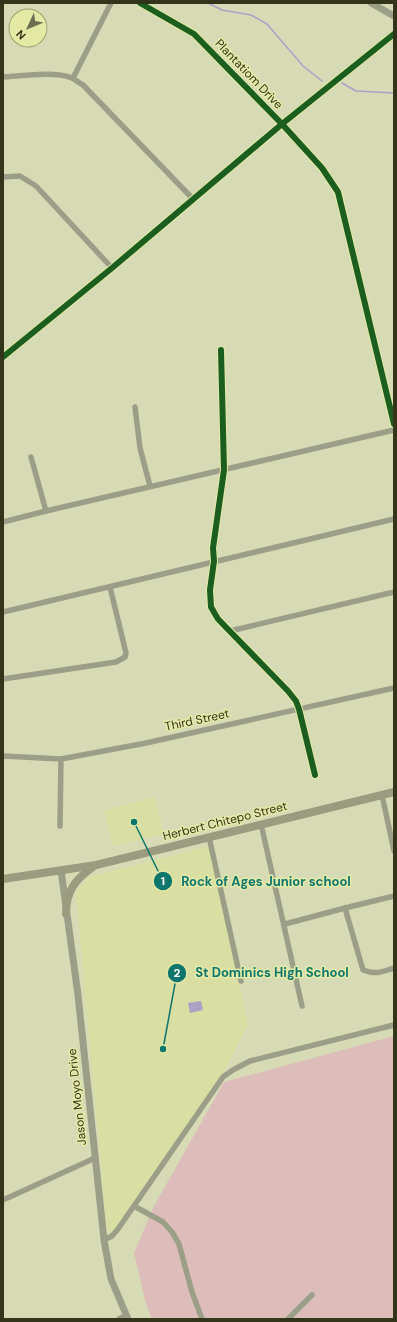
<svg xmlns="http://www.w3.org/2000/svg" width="397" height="1322" font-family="'DM Sans',sans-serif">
<rect width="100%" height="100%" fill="#d7dbb5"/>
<g fill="#d9dea3">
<polygon points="155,797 164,834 113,846 104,810"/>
<polygon points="209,846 248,1025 223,1073 113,1231 107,1232 76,892 88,877"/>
</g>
<polygon fill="#ddbdba" points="394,1036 394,1319 152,1319 146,1304 134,1253 153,1208 224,1082"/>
<polygon fill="#aaa2c4" points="201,1001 203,1010 190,1013 188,1003"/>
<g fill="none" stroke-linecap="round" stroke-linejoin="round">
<g stroke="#aaa2c4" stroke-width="1.5">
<polyline points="208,3 222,10 251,15 267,24 303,66 322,81"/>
<polyline points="342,83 356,91 394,93"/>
</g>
<g stroke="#9c9f87" stroke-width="5.5">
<path d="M 3,77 C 22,76 55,71 72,78 C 76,80 79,83 83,85 L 193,199"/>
<polyline points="73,78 111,3"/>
<polyline points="282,124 322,168 338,192 394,424"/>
<polyline points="3,177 20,176 36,186 112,268"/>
<polyline points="221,350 224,470 213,548 214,561 210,590 211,607 218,619 288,691 296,701 299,709 315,775"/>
<polyline points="135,407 140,448 150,486"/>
<polyline points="31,457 46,511"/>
<polyline points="3,522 46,511 394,430"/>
<polyline points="3,612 394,519"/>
<polyline points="230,631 394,592"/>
<polyline points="3,679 116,662 125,657 126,653 110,587"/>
<polyline points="3,756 61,759 146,743 394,688"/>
<polyline points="382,795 394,851"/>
<polyline points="261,824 302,1006"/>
<polyline points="60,826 61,759"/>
<polyline points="209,837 241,981"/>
<path d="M 345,908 L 363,970 C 376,975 381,972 394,968"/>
<polyline points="285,924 345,908 394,896"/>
<polyline points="3,1200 95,1158"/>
<polyline points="134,1206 163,1222 172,1232 179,1244 192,1292 202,1319"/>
<polyline points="104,1240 112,1236 118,1229 223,1077 233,1070 250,1061 394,1025"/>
<polyline points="119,1319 127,1315"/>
<polyline points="288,1319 312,1295"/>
</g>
<g stroke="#9c9f87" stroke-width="7">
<polyline points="140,3 194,34 282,124"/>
<polyline points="371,3 394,16"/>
<polyline points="3,357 112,268 282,124 394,34"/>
<polyline points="61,870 78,995 104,1240 111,1279 128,1319"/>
</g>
<g stroke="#9a9b7f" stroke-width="8">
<polyline points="3,879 96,865 394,792"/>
<path d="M 66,914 C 66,890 76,879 94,866"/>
</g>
<g stroke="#e4eaa6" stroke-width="8">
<g id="cycleway">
<polyline points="140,3 194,34 282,124 322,168 338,192 394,424"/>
<polyline points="221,350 224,470 213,548 214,561 210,590 211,607 218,619 288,691 296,701 299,709 315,775"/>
<polyline points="3,357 112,268 282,124 394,34"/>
</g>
</g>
<use href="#cycleway" stroke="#1b5e20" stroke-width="6"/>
</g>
<g text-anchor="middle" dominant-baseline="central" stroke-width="3" stroke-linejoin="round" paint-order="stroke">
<g font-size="12" fill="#33351a" stroke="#e4eaa6">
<text transform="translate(249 74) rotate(46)">Plantatiom Drive</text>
<text transform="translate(197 720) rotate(-12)">Third Street</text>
<text transform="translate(225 821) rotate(-14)">Herbert Chitepo Street</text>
<text transform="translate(77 1097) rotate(-96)">Jason Moyo Drive</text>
</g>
</g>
<path fill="none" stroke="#0f766e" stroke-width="1.5" d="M134 822L163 881M163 1049L177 973"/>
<g fill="#0f766e" stroke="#e4eaa6" stroke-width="1.5">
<circle cx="134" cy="822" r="4"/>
<circle cx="163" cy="1049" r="4"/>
<circle cx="163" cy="881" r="10"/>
<circle cx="177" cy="973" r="10"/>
</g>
<g font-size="12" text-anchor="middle" font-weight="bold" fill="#fff">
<text x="163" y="885">1</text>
<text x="177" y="977">2</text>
</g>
<g font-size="13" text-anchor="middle" font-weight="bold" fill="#0f766e" stroke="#e4eaa6" stroke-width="3" stroke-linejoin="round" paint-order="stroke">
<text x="266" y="886">Rock of Ages Junior school</text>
<text x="272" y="977">St Dominics High School</text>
</g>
<rect width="397" height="1322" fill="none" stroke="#33351a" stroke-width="8"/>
<g transform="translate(28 28) rotate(226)"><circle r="19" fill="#e4eaa6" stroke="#9da26e"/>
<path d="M0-3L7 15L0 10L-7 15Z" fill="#6c6f50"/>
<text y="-6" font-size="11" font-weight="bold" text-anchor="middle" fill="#33351a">N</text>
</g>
</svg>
